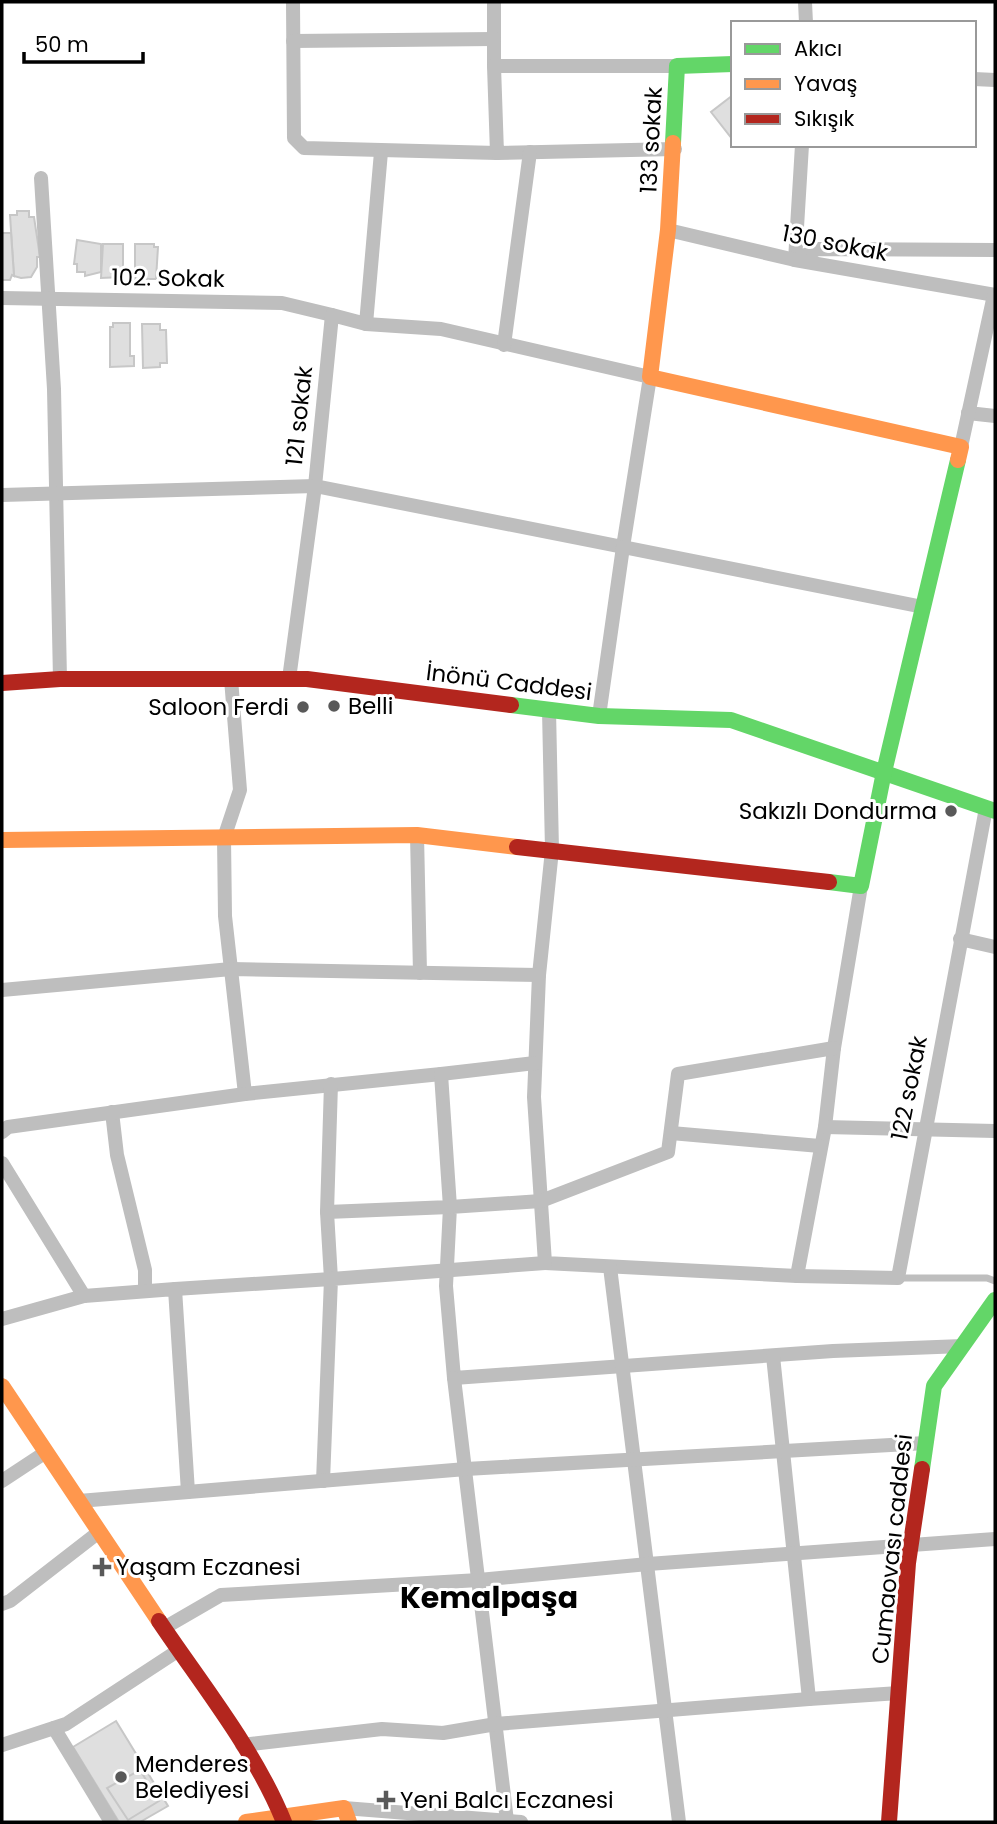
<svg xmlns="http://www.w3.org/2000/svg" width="997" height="1824" font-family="Poppins,sans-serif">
<rect width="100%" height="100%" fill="#fff"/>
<g fill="#dfdfdf" stroke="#c7c7c7" stroke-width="2">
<polygon points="733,95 733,140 711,112"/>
<polygon points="17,211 29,211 29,217 34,217 40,257 37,257 37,267 31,277 21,278 14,276 10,215 17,215"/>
<polygon points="2,233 11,233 14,276 12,275 10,280 2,280"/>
<polygon points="77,240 101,244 101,272 85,276 85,272 77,272 77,264 74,264"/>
<polygon points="103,244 123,244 123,277 101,278"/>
<polygon points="135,244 154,244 154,247 158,247 156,279 135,279"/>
<polygon points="113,323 130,323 130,356 134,356 134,366 110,367 110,327 113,327"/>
<polygon points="142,324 160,324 160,330 166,330 167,363 160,363 160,367 143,368"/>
<polygon points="116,1721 168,1806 140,1822 119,1822 73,1747"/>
<polygon points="140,1770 159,1801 128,1820 107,1788"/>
</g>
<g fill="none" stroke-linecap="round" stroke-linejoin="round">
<polyline stroke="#bebebe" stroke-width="7" points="899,1278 987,1278 995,1281"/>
<g stroke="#bebebe" stroke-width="14">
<polyline points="293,2 294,138 304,148 497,153"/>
<polyline points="494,2 494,66"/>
<polyline points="805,2 806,23"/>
<polyline points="293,41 494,39"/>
<polyline points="974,79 995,80"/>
<polyline points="802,145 795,260 818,249 995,250"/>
<polyline points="675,149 497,153 494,66 677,66"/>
<polyline points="41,178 54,389 60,679"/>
<polyline points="668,230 795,260 995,295"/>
<polyline points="2,298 282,303 332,315"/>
<polygon points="332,315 366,324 441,329 650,377 623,547 315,486"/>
<polyline points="366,324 381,152"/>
<polyline points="504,345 530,152"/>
<polyline points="968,413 995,416"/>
<polyline points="961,447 994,295"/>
<polyline points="2,495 315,486 289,679"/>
<polyline points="231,679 240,790 224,838 225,916 245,1094 441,1074"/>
<polyline points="549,710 552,850 539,975 534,1097 545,1263 797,1276 825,1127 834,1048 861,886"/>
<polyline points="599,716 623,547 923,607"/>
<polyline points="417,835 420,973"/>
<polyline points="960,939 995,947"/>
<polyline points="2,990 231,969 539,975"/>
<polyline points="834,1048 678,1074 668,1152 541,1201 450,1207 446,1286 454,1378 833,1351 963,1346"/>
<polyline points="112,1112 117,1155 145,1270 145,1291"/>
<polyline points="825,1127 995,1131"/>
<polyline points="2,1132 8,1127 245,1094"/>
<polyline points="671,1133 820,1146"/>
<polyline points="2,1163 84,1296"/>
<polyline points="327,1212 331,1084"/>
<polyline points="610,1267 679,1822"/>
<polyline points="797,1276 898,1278 986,808"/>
<polyline points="175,1289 331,1279 327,1212 450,1207 441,1074 535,1063"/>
<polyline points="2,1319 84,1296 175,1289 188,1492"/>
<polyline points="773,1356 809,1699 899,1693"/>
<polyline points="454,1378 507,1821"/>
<polyline points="2,1481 46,1452"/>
<polyline points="323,1481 331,1279 545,1263"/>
<polyline points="79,1501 466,1469 926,1443"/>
<polyline points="2,1604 10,1601 99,1532"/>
<polyline points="164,1628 221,1595 479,1580 648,1564 995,1539"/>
<polyline points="54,1728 111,1822"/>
<polyline points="2,1745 66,1724 179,1650"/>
<polyline points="242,1745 382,1729 443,1733 496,1724 809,1699"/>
<polyline points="344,1808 521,1822"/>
</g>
<g stroke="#63d668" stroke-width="16">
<polyline points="673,143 677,66 733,64"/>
<polyline points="511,705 599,716 731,720 995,811"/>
<polyline points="829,882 861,886 884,772 958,460"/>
<polyline points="922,1469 934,1386 995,1300"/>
</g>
<g stroke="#ff974d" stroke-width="16">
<polyline points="673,143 668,230 650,377 961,447 958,460"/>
<polyline points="2,840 417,835 517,847"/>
<polyline points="2,1386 159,1621"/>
<polyline points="246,1822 344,1808 349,1822"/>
</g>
<g stroke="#b3261e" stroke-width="16">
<polyline points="2,683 60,679 307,679 511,705"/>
<polyline points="517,847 829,882"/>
<path d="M 159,1621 C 202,1685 255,1750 284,1822"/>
<polyline points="889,1822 908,1563 922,1469"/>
</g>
</g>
<g fill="#595959" stroke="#fff" stroke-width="2.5">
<circle cx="334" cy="706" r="7"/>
<circle cx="303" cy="707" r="7"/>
<circle cx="951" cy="811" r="7"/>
<path d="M98.5 1556.5h7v7h7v7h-7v7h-7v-7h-7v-7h7z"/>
<circle cx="121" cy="1777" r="7"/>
<path d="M382.5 1789.5h7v7h7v7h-7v7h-7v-7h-7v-7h7z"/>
</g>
<g text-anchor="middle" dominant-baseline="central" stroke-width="6" stroke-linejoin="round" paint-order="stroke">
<g font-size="23" fill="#000" stroke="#fff">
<text transform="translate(651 140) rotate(-87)">133 sokak</text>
<text transform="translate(835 243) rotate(11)">130 sokak</text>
<text transform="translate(168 278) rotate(1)">102. Sokak</text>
<text transform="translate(299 416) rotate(-84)">121 sokak</text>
<text transform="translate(509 682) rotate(7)">İnönü Caddesi</text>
<text transform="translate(909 1088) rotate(-79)">122 sokak</text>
<text transform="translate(892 1549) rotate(-84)">Cumaovası caddesi</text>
</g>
<g font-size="23" fill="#000" stroke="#fff" text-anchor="start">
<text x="348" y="706">Belli</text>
<text x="289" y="707" text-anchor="end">Saloon Ferdi</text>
<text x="937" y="811" text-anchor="end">Sakızlı Dondurma</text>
<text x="116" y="1567">Yaşam Eczanesi</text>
<text x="135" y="1764">Menderes<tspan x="135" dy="26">Belediyesi</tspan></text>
<text x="400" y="1800">Yeni Balcı Eczanesi</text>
</g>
<g font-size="30" font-weight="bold" fill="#000" stroke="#fff">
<text x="489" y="1597">Kemalpaşa</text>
</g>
</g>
<rect width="997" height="1824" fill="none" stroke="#000000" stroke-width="7"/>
<rect x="731" y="21" width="245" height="126" fill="#ffffff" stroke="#999999" stroke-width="2"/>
<rect x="745" y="44" width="35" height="10" fill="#63d668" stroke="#999999" stroke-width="2"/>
<text x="794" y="56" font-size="21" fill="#000000">Akıcı</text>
<rect x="745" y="79" width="35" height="10" fill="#ff974d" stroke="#999999" stroke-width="2"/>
<text x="794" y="91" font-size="21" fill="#000000">Yavaş</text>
<rect x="745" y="114" width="35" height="10" fill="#b3261e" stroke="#999999" stroke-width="2"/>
<text x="794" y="126" font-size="21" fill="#000000">Sıkışık</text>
<path d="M24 52v10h119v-10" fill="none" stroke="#000000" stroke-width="3.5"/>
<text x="35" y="52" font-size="21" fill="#000000" stroke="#ffffff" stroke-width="5" paint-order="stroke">50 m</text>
</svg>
